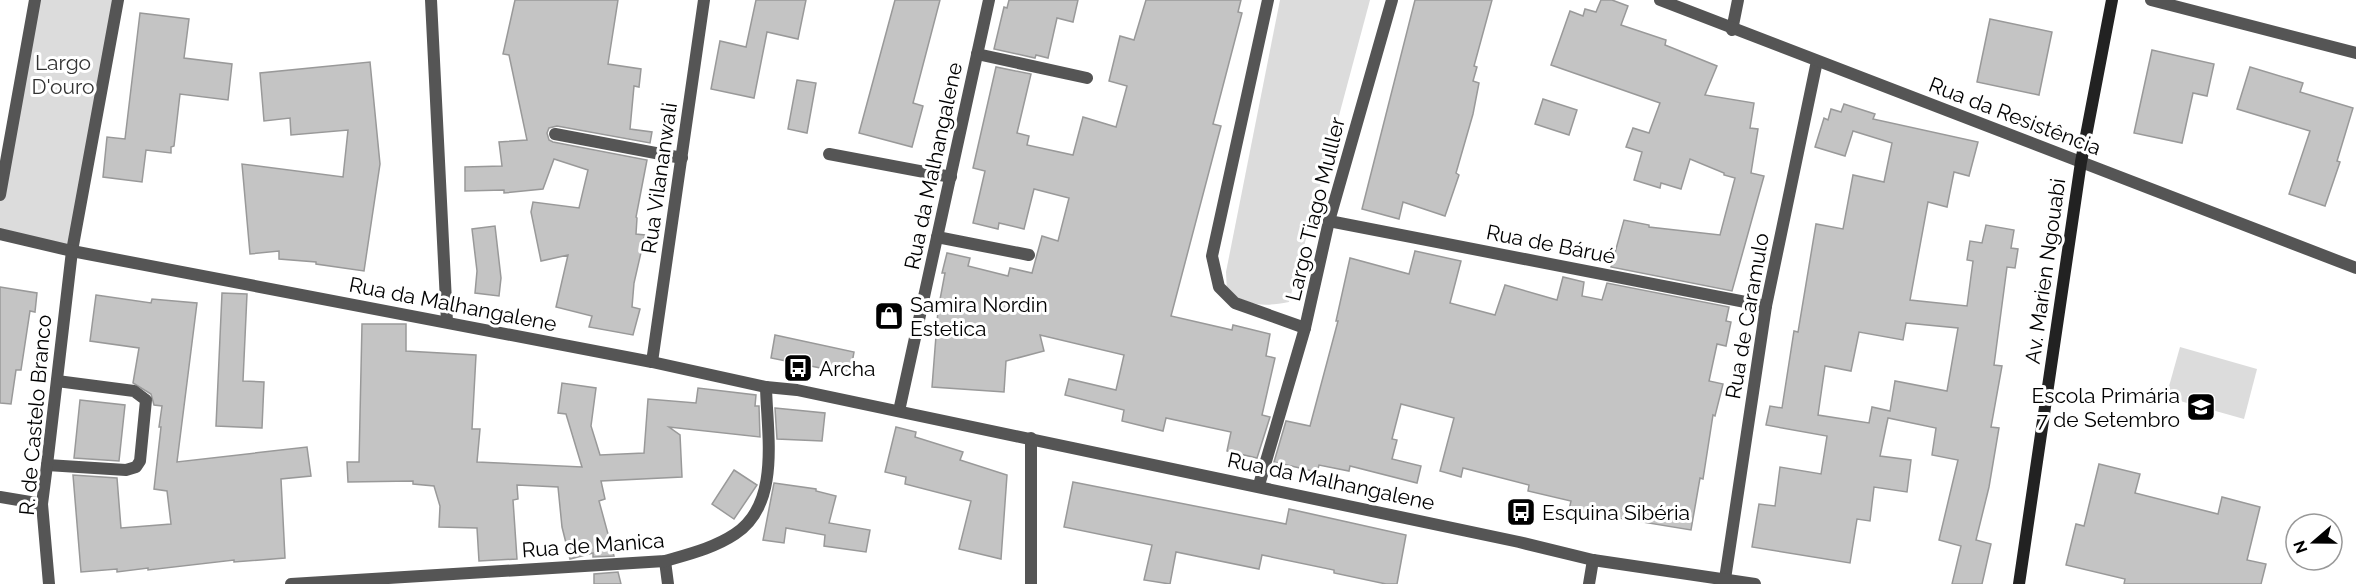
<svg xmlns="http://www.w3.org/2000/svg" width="2356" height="584" font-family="Raleway,sans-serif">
<rect width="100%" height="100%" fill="#fff"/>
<g fill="#dcdcdc">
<polygon points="35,0 118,0 72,251 0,234 0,195"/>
<path d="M 1280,0 L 1370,0 L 1289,302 C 1261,307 1253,306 1227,292 L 1226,272 Z"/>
<polygon points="2180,347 2257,369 2244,419 2166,397"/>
</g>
<g fill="#c4c4c4" stroke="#999" stroke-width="1.5" fill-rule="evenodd">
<polygon points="515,0 618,0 608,64 641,69 639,87 634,86 630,129 652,132 650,143 557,126 549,128 547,133 549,140 553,142 647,160 636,217 637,218 636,234 645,235 634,283 632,307 640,309 633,335 589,327 592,316 556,307 568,255 541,261 531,212 533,202 579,208 588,170 554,159 543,189 504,193 504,190 465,191 465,167 502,166 499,142 527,140 509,55 503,54"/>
<polygon points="756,0 806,0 798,39 767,32 754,98 711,89 720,41 746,47"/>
<polygon points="895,0 940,0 913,103 923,106 912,147 859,133"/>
<polygon points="1009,0 1078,0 1073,22 1057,18 1048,58 1036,55 1035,58 994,49 1004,7 1007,8"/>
<polygon points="1146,0 1241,0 1238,12 1242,13 1213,124 1221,126 1171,316 1232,330 1233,325 1270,334 1266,356 1275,358 1262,415 1270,417 1257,458 1227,451 1231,432 1166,418 1163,431 1122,421 1124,410 1065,395 1069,379 1116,390 1124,355 1040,335 1044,351 1006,361 1004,392 932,387 938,310 945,273 942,273 947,253 970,258 968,266 1008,276 1010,268 1032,273 1042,236 1058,241 1069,198 1034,189 1024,229 999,223 998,229 973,223 985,171 973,168 996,67 1031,74 1017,133 1029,136 1027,145 1073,155 1083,117 1116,127 1127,86 1109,81 1120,36 1134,40"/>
<polygon points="1415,0 1492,0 1474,66 1477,67 1473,81 1479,83 1473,114 1456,173 1459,175 1445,216 1403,202 1399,219 1362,209"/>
<polygon points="1601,0 1612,0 1628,6 1621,25 1666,40 1665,45 1717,66 1705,95 1754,103 1750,128 1758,129 1751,173 1764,176 1732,291 1611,267 1624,220 1649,225 1649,227 1720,235 1735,178 1724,175 1724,173 1690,159 1681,189 1661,183 1660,188 1634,180 1642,152 1626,147 1633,128 1649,133 1660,103 1551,65 1570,11 1583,16 1585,9 1596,12"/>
<polygon points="140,13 189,19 184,58 232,64 228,100 180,94 174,146 171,147 171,153 146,150 142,182 103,177 107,137 125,139"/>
<polygon points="1990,19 2052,32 2039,95 1977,82"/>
<polygon points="2152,50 2214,64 2207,96 2193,93 2182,143 2134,133"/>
<polygon points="370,62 380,164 364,271 316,264 316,262 279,259 279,251 250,254 242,164 343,177 348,130 291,135 290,118 264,121 260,73"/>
<polygon points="2250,67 2303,83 2300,92 2353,108 2337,161 2340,162 2325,206 2289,194 2310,131 2237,109"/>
<polygon points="797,80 816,83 807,133 788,129"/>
<polygon points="1543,99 1577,110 1569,135 1535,124"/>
<path d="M 1844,104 L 1875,114 L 1873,119 L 1978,142 L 1969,176 L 1954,172 L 1947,207 L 1928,202 L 1910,300 L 1967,306 L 1973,261 L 1967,260 L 1970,241 L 1982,243 L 1986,225 L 2014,230 L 2011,248 L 2018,249 L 2015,268 L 2007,267 L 1994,365 L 2002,366 L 1991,427 L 1999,428 L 1989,487 L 1976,540 L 1991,544 L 1982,584 L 1952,584 L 1961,546 L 1939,540 L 1958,460 L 1932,455 L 1936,428 L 1888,418 L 1880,456 L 1911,460 L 1907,492 L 1874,487 L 1870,521 L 1857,519 L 1850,563 L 1752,547 L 1759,504 L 1775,506 L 1780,467 L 1821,474 L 1827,436 L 1766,425 L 1770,406 L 1782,408 L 1794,331 L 1798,332 L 1816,224 L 1843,229 L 1853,175 L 1884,182 L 1892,143 L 1853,131 L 1845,156 L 1815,147 L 1824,118 L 1828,120 L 1831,109 L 1841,112 ZM 1906,323 L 1958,328 L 1947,391 L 1895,381 L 1890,411 L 1872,407 L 1869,423 L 1818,415 L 1825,366 L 1851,371 L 1859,332 L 1903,340 Z"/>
<polygon points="495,226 501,278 499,296 475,293 477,271 472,229"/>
<polygon points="1415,251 1461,261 1450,303 1495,315 1505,285 1557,300 1563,277 1584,282 1582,296 1602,300 1607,283 1729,307 1726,321 1731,322 1726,346 1717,344 1709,381 1723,384 1715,416 1713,415 1703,479 1700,478 1691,530 1569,510 1571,501 1528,491 1529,485 1463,468 1461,477 1440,471 1454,418 1401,404 1392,439 1397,440 1392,459 1421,466 1417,483 1350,466 1349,471 1319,465 1317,472 1274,462 1286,421 1310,426 1338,321 1336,321 1350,258 1409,274"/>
<polygon points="0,287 37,293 35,312 30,311 21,370 16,370 11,404 0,403"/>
<polygon points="222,293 247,294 243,381 264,382 262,428 216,426"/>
<polygon points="96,295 151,303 152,299 197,303 177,462 307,447 311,476 281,479 285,558 234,562 234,560 148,570 148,568 117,572 117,569 81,572 73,475 117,478 121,528 171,524 167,491 154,489 161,427 159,427 162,406 154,405 151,394 133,383 139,348 90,341"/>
<polygon points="362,324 406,324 406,351 476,355 472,429 480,429 477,462 582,467 566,414 558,413 562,383 596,388 591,426 600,455 644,453 648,399 696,403 698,388 756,395 755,406 759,406 760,437 669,427 680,435 682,477 601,481 605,499 599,501 614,556 593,557 593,553 570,559 562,527 558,487 517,485 518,499 513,500 517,559 479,561 477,528 439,527 440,506 434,486 413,484 413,481 348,482 347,462 359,462"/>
<polygon points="775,335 854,352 850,374 771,358"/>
<polygon points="80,400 125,405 119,461 74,458"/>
<polygon points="775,408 825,413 822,441 777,439"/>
<polygon points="896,427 916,432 915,437 963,452 960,460 1007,475 1001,559 959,549 971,501 905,484 906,477 885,472"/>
<polygon points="2099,464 2140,474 2135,493 2218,514 2222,497 2260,507 2247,560 2266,564 2261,584 2124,584 2125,579 2066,565 2076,524 2084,526"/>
<polygon points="734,470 757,485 734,519 712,504"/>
<polygon points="1073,482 1286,524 1289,509 1406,535 1397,584 1386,584 1334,573 1334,570 1262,555 1259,569 1176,552 1170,584 1144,580 1152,545 1064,527"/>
<polygon points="774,483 816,489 816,491 836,496 829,523 870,530 866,552 824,546 825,535 786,528 784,543 763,540"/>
<polygon points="618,572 621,584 594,584 594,574"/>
</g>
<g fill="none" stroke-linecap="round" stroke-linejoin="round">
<g stroke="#555" stroke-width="12">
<polyline points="431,0 447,322"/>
<polyline points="977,54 1087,78"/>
<polyline points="555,134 682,158"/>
<polyline points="47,465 126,470 136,467 140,461 146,400 134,391 57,381"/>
</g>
<g stroke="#555" stroke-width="12">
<polyline points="1268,0 1212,256 1219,287 1235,303 1305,328"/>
<polyline points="2151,0 2356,53"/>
<polyline points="1732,30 1738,0"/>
<polyline points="829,154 951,177"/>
<polyline points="2081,162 2356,268"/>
<polyline points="0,195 35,0"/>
<polyline points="1329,221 1766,306"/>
<polyline points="937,237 1029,255"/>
<polyline points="652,362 704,0"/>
<polyline points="899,411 989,0"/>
<polyline points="1031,438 1031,584"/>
<polyline points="1259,485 1305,328 1329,221 1392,0"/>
<polyline points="0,497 42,504"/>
<polyline points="665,561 668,584"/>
<polyline points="1725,579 1766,306 1817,61"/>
<polyline points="49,584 42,504 47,465 72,251 118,0"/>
<path d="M 291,584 L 665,561 C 689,554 714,548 735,534 C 781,504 767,434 766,387"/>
<polyline points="1589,584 1593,560"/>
</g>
<g stroke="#555" stroke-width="12">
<polyline points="1660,0 2081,162"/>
<polyline points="0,234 72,251 652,362 766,387 797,390 1519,542 1593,560 1755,584"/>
</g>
<polyline stroke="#222" stroke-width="12" points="2019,584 2081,162 2112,0"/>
</g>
<defs>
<g id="shop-square" transform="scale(1.5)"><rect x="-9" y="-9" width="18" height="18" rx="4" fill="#000" stroke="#fff"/><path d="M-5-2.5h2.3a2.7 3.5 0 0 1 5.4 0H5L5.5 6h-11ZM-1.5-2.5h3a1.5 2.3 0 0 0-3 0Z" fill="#fff"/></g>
<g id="bus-square" transform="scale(1.5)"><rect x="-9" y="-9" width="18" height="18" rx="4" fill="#000" stroke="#fff"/><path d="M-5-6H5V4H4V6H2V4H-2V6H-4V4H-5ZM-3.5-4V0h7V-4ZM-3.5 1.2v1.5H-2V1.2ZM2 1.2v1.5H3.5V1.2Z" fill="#fff"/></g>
<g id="school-square" transform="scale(1.5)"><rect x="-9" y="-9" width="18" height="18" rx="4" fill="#000" stroke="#fff"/><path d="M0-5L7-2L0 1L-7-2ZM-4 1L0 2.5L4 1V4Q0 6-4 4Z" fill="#fff"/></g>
</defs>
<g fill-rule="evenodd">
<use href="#shop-square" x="889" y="316"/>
<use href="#bus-square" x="798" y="368"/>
<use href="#school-square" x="2201" y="407"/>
<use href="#bus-square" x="1521" y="512"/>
</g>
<g text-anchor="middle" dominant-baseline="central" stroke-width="6" stroke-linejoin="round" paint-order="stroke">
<g font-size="21" fill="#333" stroke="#fff">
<text x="63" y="62">Largo<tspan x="63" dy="24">D'ouro</tspan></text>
</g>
<g font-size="21" fill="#000" stroke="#fff">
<text transform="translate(2015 116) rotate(21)">Rua da Resistência</text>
<text transform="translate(933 166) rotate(-78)">Rua da Malhangalene</text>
<text transform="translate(659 178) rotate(-82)">Rua Vilananwali</text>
<text transform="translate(1315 209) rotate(-76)">Largo Tiago Mulller</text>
<text transform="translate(1551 244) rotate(11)">Rua de Bárué</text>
<text transform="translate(2045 271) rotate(-82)">Av. Marien Ngouabi</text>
<text transform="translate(453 304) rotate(11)">Rua da Malhangalene</text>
<text transform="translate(1747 316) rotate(-80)">Rua de Caramulo</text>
<text transform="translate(35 415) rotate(-85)">R. de Castelo Branco</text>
<text transform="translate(1331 481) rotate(12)">Rua da Malhangalene</text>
<text transform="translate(593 545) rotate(-4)">Rua de Manica</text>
</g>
<g font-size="21" fill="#000" stroke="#fff" text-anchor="start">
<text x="910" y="304">Samira Nordin<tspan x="910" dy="24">Estetica</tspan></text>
<text x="819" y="368">Archa</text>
<text x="2180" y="395" text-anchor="end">Escola Primária<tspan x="2180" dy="24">7 de Setembro</tspan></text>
<text x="1542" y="512">Esquina Sibéria</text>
</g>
</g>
<g transform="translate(2314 542) rotate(250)"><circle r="28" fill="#ffffff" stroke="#999999" stroke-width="1.5"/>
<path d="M0-4.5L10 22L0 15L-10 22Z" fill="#000000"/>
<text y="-9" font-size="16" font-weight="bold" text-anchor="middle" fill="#000000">N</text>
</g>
</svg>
